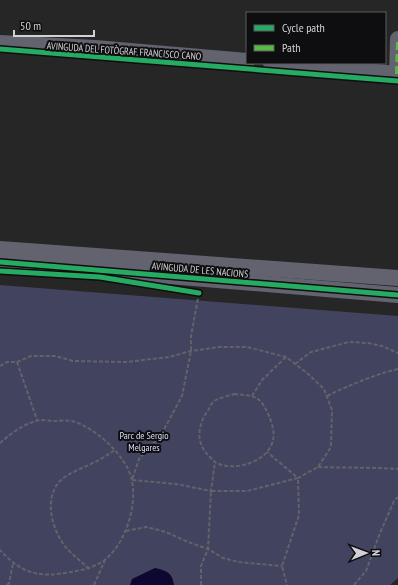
<svg xmlns="http://www.w3.org/2000/svg" width="398" height="585" font-family="'PT Sans Narrow',sans-serif">
<rect width="100%" height="100%" fill="#262627"/>
<polygon fill="#42435f" points="0,285 398,316 398,578 390,585 0,585"/>
<path fill="#0e0731" d="M 155,568 C 167,571 172,572 174,585 L 130,585 L 132,579 Z"/>
<g fill="none" stroke-linecap="round" stroke-linejoin="round">
<g stroke="#62636a" stroke-width="2" stroke-dasharray="4 2" stroke-linecap="butt">
<polyline points="199,293 191,336 191,351 182,396 161,435 139,459 132,480 176,484 211,491 215,462"/>
<polyline points="17,362 37,420"/>
<polyline points="295,364 311,352 349,342 368,343 382,346 398,353"/>
<polyline points="0,366 7,362 17,362 31,356 55,356 73,361 126,362 169,357 191,351 219,347 247,347 286,357 307,373 324,389 332,410 331,447 318,467 298,478 267,452"/>
<path d="M 234,394 C 255,396 260,395 269,416 C 272,423 275,433 273,440 C 269,462 232,473 215,462 C 213,460 210,457 208,455 C 195,442 198,423 209,409 C 210,406 212,403 214,401 C 219,398 228,396 234,394 Z"/>
<polyline points="252,396 262,380 286,357"/>
<path d="M 327,396 C 350,385 373,375 398,369"/>
<path d="M 0,443 C 10,434 22,425 36,421 C 41,419 48,421 54,421 C 59,421 66,420 72,421 C 95,427 128,457 132,481 C 137,506 126,541 107,558 C 97,567 83,570 71,572 C 39,578 22,574 0,550"/>
<path d="M 318,467 C 345,468 371,467 398,469"/>
<polyline points="126,531 146,527 166,532 188,542 208,549 223,558 238,562 282,566"/>
<path d="M 89,569 C 81,561 71,554 64,545 C 52,528 44,500 59,482 C 67,473 86,467 97,461 C 103,458 109,454 115,450"/>
<polyline points="7,585 9,583 13,564"/>
<polyline points="94,585 105,560"/>
<polyline points="201,585 201,566 208,549 211,491 247,491 298,478 299,515 282,566 287,585"/>
<polyline points="354,585 366,571 380,533 394,501 398,497"/>
</g>
<g stroke="#62636e" stroke-width="16">
<polyline points="0,43 95,48 247,61"/>
<polyline points="271,63 398,74"/>
<polyline points="397,74 398,39"/>
<polyline points="0,249 398,278"/>
<polyline points="0,262 398,295"/>
</g>
<polyline stroke="#58b947" stroke-width="4" stroke-dasharray="8 4" stroke-linecap="butt" points="397,74 398,39"/>
<g stroke="#0e0e10" stroke-width="8">
<g id="cycleway">
<polyline points="0,49 398,81"/>
<polyline points="0,262 398,295"/>
<polyline points="0,271 100,277 199,293"/>
</g>
</g>
<use href="#cycleway" stroke="#26ab63" stroke-width="5"/>
</g>
<g text-anchor="middle" dominant-baseline="central" stroke-width="4" stroke-linejoin="round" paint-order="stroke">
<g font-size="10" fill="#d2d2d4" stroke="#0e0e10">
<text transform="translate(124 51) rotate(4)">AVINGUDA DEL FOTÒGRAF FRANCISCO CANO</text>
<text transform="translate(200 270) rotate(5)">AVINGUDA DE LES NACIONS</text>
</g>
<g font-size="10" fill="#daddff" stroke="#0e0e10">
<text x="144" y="435">Parc de Sergio<tspan x="144" dy="12">Melgares</tspan></text>
</g>
</g>
<rect x="246" y="12" width="140" height="52" fill="#0e0e10" stroke="#5c5c5e"/>
<rect x="254" y="25" width="20" height="6" fill="#26ab63" stroke="#5c5c5e"/>
<text x="282" y="32" font-size="12" fill="#d2d2d4">Cycle path</text>
<rect x="254" y="45" width="20" height="6" fill="#58b947" stroke="#5c5c5e"/>
<text x="282" y="52" font-size="12" fill="#d2d2d4">Path</text>
<g transform="translate(366 553) rotate(89)" stroke="#0e0e10" stroke-width="3" paint-order="stroke">
<path d="M0-3L7 15L0 10L-7 15Z" fill="#d2d2d4"/>
<text y="-6" font-size="11" font-weight="bold" text-anchor="middle" fill="#d2d2d4">N</text>
</g>
<path d="M14 30v6h80v-6" fill="none" stroke="#d2d2d4" stroke-width="2"/>
<text x="20" y="30" font-size="12" fill="#d2d2d4" stroke="#0e0e10" stroke-width="3" paint-order="stroke">50 m</text>
</svg>
